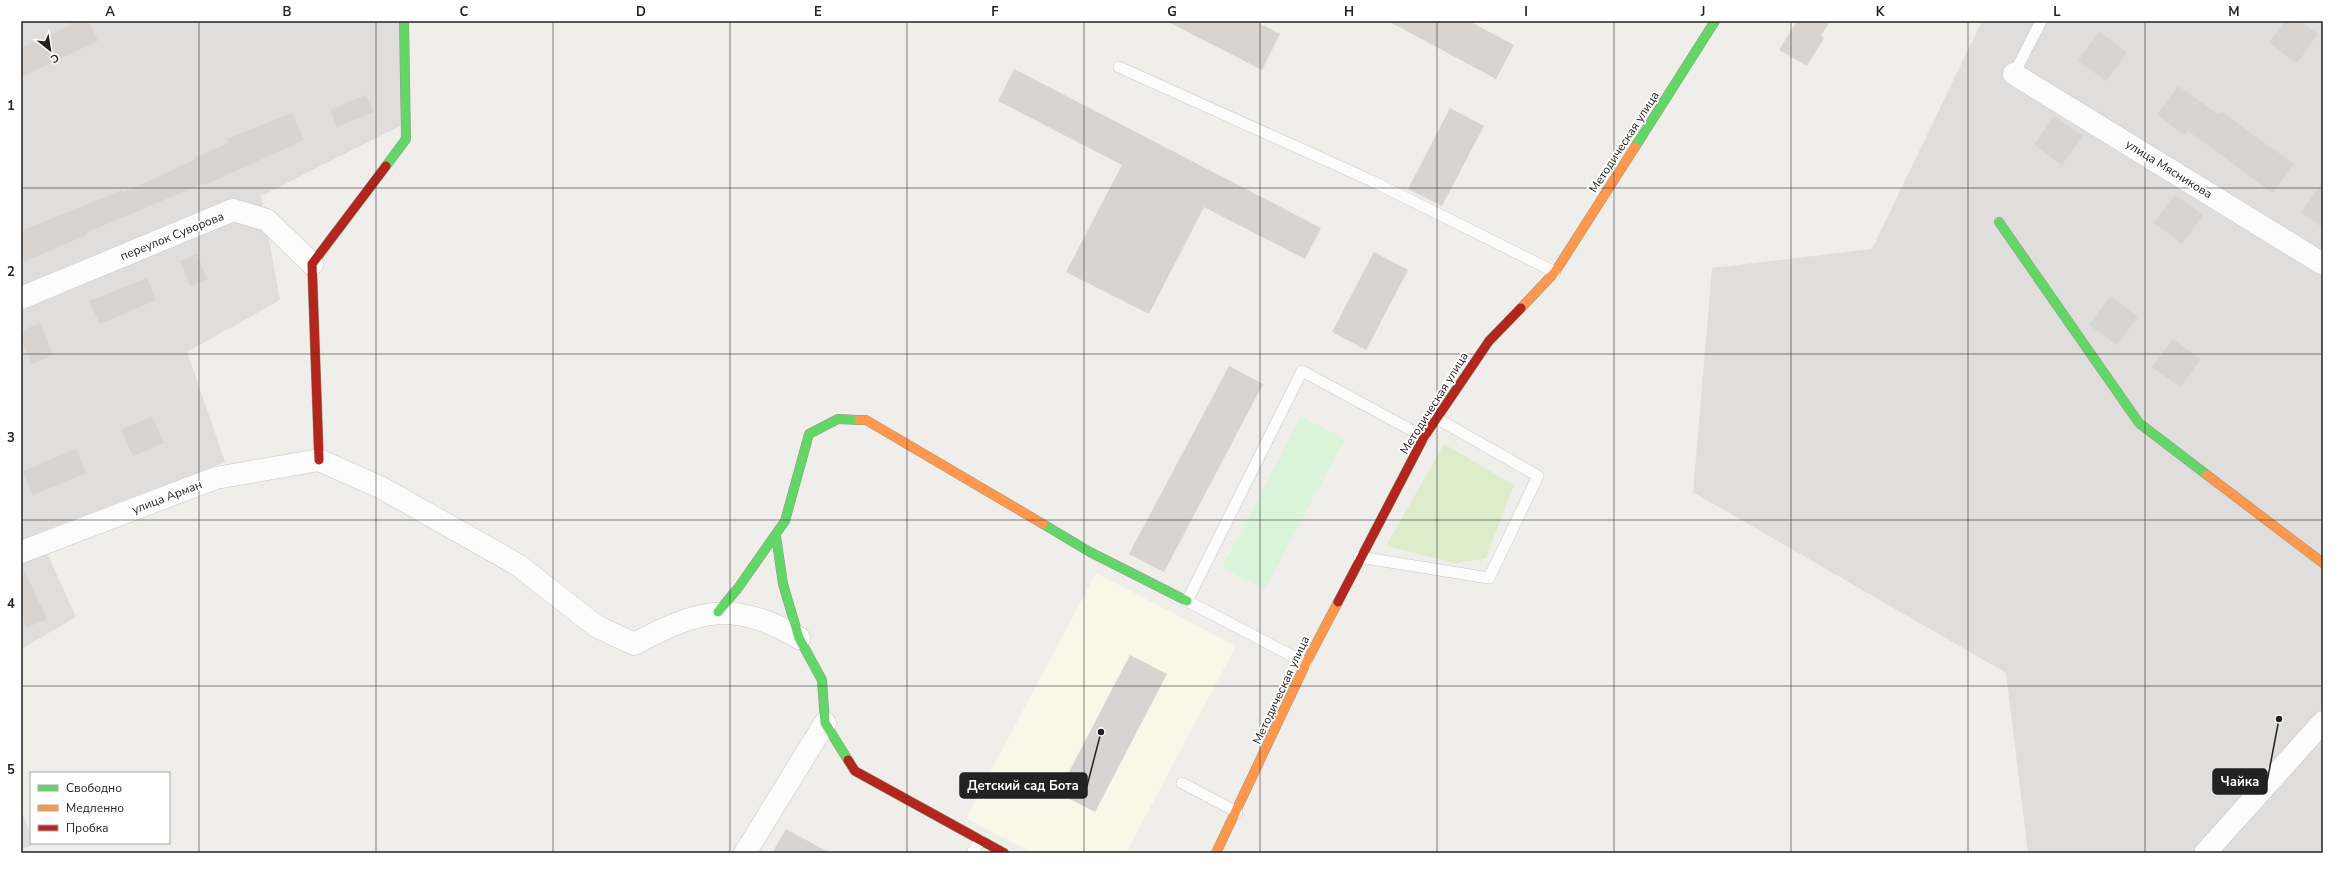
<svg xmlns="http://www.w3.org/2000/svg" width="2344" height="874" font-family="'Nunito Sans',sans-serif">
<rect width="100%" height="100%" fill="#f0eeeb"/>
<g fill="#dfdedc">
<polygon points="21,21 402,21 400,126 261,196 280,300 187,352 225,462 38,533 76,617 21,649"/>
<polygon points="1982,21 2323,21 2323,853 2028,853 2006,673 1693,492 1712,268 1872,249"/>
<polygon points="21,808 31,837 31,843 34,844 21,850"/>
</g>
<polygon fill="#f8f7e8" points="1096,573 1236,646 1126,853 1032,853 966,818"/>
<polygon fill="#ddeccb" points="1444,444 1514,485 1485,559 1454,563 1386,546"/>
<polygon fill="#daf5da" points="1301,416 1345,439 1265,589 1222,568"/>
<g fill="#d7d4d2">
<polygon points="69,21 89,21 98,41 21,77 21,48 71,25"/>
<polygon points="1166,21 1255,21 1280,34 1262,70"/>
<polygon points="1388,21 1469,21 1514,45 1496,79"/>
<polygon points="1797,21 1830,21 1821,36 1824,38 1807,66 1779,50"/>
<polygon points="2285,21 2300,21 2318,34 2297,63 2269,43"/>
<polygon points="2099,32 2127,52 2106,81 2078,61"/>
<polygon points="1014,69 1321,228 1305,259 1204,207 1149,314 1066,272 1122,165 998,101"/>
<polygon points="2178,86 2218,114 2221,111 2294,164 2273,193 2188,131 2185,135 2157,115"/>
<polygon points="366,95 373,112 337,127 330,110"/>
<polygon points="1450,108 1484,126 1442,206 1408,189"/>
<polygon points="292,113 304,140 205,185 204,183 86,233 87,235 21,263 21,231 122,190 123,193 194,160 193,158 229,143 227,139"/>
<polygon points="2054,116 2083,136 2062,165 2034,145"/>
<polygon points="2323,181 2323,228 2301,212"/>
<polygon points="2175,195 2203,215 2182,244 2154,223"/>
<polygon points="1374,252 1408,270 1366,350 1332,332"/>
<polygon points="197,254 207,279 190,286 180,261"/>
<polygon points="147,278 156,300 100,324 89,301"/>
<polygon points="2110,296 2138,317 2117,345 2089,325"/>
<polygon points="40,323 53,355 32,364 21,339 21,331"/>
<polygon points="2173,339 2201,359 2180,387 2152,367"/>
<polygon points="1229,366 1263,384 1164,572 1129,554"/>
<polygon points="152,416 164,443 133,456 121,430"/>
<polygon points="76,449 86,473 33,495 23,471"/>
<polygon points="21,564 47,619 26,628 21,617"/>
<polygon points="1130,655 1167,674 1095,812 1058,793"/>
<polygon points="786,829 830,853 772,853"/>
</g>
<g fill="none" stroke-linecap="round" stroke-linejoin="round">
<g stroke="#c9c8c7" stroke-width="12">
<g id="lane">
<polyline points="1119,67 1372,181 1555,272"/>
<polyline points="2014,74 2041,21"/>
<polyline points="1359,557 1489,578 1538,476 1436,418"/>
<polyline points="1306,663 1187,601 1302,371 1424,437"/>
<polyline points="1182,783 1237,812"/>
<polyline points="972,853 980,840"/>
</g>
</g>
<g stroke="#c9c8c7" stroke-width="23">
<g id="street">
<polyline points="2014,74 2323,264"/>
<polyline points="21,298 233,210 267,220 312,264"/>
<path d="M 21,552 L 216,478 L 319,460 L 382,488 L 518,565 L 596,626 L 634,644 C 698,610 733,599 799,638"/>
<polyline points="745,853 825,723"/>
<polyline points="2205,853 2323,722"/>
</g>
</g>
<g stroke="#999a82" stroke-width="10">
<g id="fast">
<polyline points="1635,147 1715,21"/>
<polyline points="386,166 406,139 404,21"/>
<polyline points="1999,222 2139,423 2207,475"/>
<polyline points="1043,524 1090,552 1187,601"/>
<polyline points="776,536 783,584 799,638 822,680 825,723 848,760"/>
<polyline points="718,612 738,588 785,521 809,434 838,419 859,420"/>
</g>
</g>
<g stroke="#999a82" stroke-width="10">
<g id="slow">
<polyline points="1521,308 1555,272 1635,147"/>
<polyline points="859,420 866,420 1043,524"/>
<polyline points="2207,475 2323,563"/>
<polyline points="1216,853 1306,663 1338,602"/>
</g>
</g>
<g stroke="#999a82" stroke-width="10">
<g id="jam">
<polyline points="319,460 312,264 386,166"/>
<polyline points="1338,602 1424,437 1489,341 1521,308"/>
<polyline points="848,760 855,771 1004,853"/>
</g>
</g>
<use href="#lane" stroke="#fdfcfc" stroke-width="11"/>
<use href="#street" stroke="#fdfcfc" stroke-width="22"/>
<use href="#fast" stroke="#63d668" stroke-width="9"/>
<use href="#slow" stroke="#ff974d" stroke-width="9"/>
<use href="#jam" stroke="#b3261e" stroke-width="9"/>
</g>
<path fill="none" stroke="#222" stroke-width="1" stroke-opacity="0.55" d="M 199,21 L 199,853M 376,21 L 376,853M 553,21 L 553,853M 730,21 L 730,853M 907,21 L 907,853M 1084,21 L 1084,853M 1260,21 L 1260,853M 1437,21 L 1437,853M 1614,21 L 1614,853M 1791,21 L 1791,853M 1968,21 L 1968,853M 2145,21 L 2145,853M 21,188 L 2323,188M 21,354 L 2323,354M 21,520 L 2323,520M 21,686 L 2323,686"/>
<g text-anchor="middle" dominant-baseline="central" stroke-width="3.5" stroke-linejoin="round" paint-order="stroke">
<g font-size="12" fill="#222" stroke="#fff">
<text transform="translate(1624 142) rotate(-57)">Методическая улица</text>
<text transform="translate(2169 169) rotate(32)">улица Мясникова</text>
<text transform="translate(172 236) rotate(-22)">переулок Суворова</text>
<text transform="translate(1434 403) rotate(-58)">Методическая улица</text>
<text transform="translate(167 497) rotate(-21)">улица Арман</text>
<text transform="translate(1281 690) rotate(-65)">Методическая улица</text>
</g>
</g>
<path fill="none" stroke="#222" stroke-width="1.5" d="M2279 719L2267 782M1101 732L1087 786"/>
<g fill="#222" stroke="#fff" stroke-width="1.5">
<circle cx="2279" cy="719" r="4"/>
<circle cx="1101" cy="732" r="4"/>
</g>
<g fill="#222" stroke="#222" stroke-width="1.5">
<rect x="2213" y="769" width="54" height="25" rx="4"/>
<rect x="960" y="773" width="127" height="25" rx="4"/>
</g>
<g font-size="13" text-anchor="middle" font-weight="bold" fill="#fff">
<text x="2240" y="786">Чайка</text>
<text x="1023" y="790">Детский сад Бота</text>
</g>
<rect width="2344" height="874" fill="none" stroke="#ffffff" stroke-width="44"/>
<rect x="30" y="772" width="140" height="72" fill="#ffffff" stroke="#a7a7a7"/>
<rect x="38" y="785" width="20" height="6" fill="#63d668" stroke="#a7a7a7"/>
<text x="66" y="792" font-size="12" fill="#222222">Свободно</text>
<rect x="38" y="805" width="20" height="6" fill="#ff974d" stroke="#a7a7a7"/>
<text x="66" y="812" font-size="12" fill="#222222">Медленно</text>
<rect x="38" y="825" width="20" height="6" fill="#b3261e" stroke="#a7a7a7"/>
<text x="66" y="832" font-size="12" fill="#222222">Пробка</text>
<g transform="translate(50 50) rotate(150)" stroke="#ffffff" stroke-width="3" paint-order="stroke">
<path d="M0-3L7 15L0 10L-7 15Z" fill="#222222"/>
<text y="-6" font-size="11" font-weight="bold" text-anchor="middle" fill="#222222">С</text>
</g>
<rect x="22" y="22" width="2300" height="830" fill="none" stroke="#222" stroke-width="1.5"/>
<g font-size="13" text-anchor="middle" font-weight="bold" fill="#222">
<text x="110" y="16">A</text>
<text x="287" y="16">B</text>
<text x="464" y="16">C</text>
<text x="641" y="16">D</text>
<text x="818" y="16">E</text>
<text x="995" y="16">F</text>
<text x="1172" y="16">G</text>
<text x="1349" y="16">H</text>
<text x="1526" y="16">I</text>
<text x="1703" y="16">J</text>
<text x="1880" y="16">K</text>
<text x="2057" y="16">L</text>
<text x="2234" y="16">M</text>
<text x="11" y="110">1</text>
<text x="11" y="276">2</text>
<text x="11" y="442">3</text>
<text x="11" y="608">4</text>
<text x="11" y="774">5</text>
</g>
</svg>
